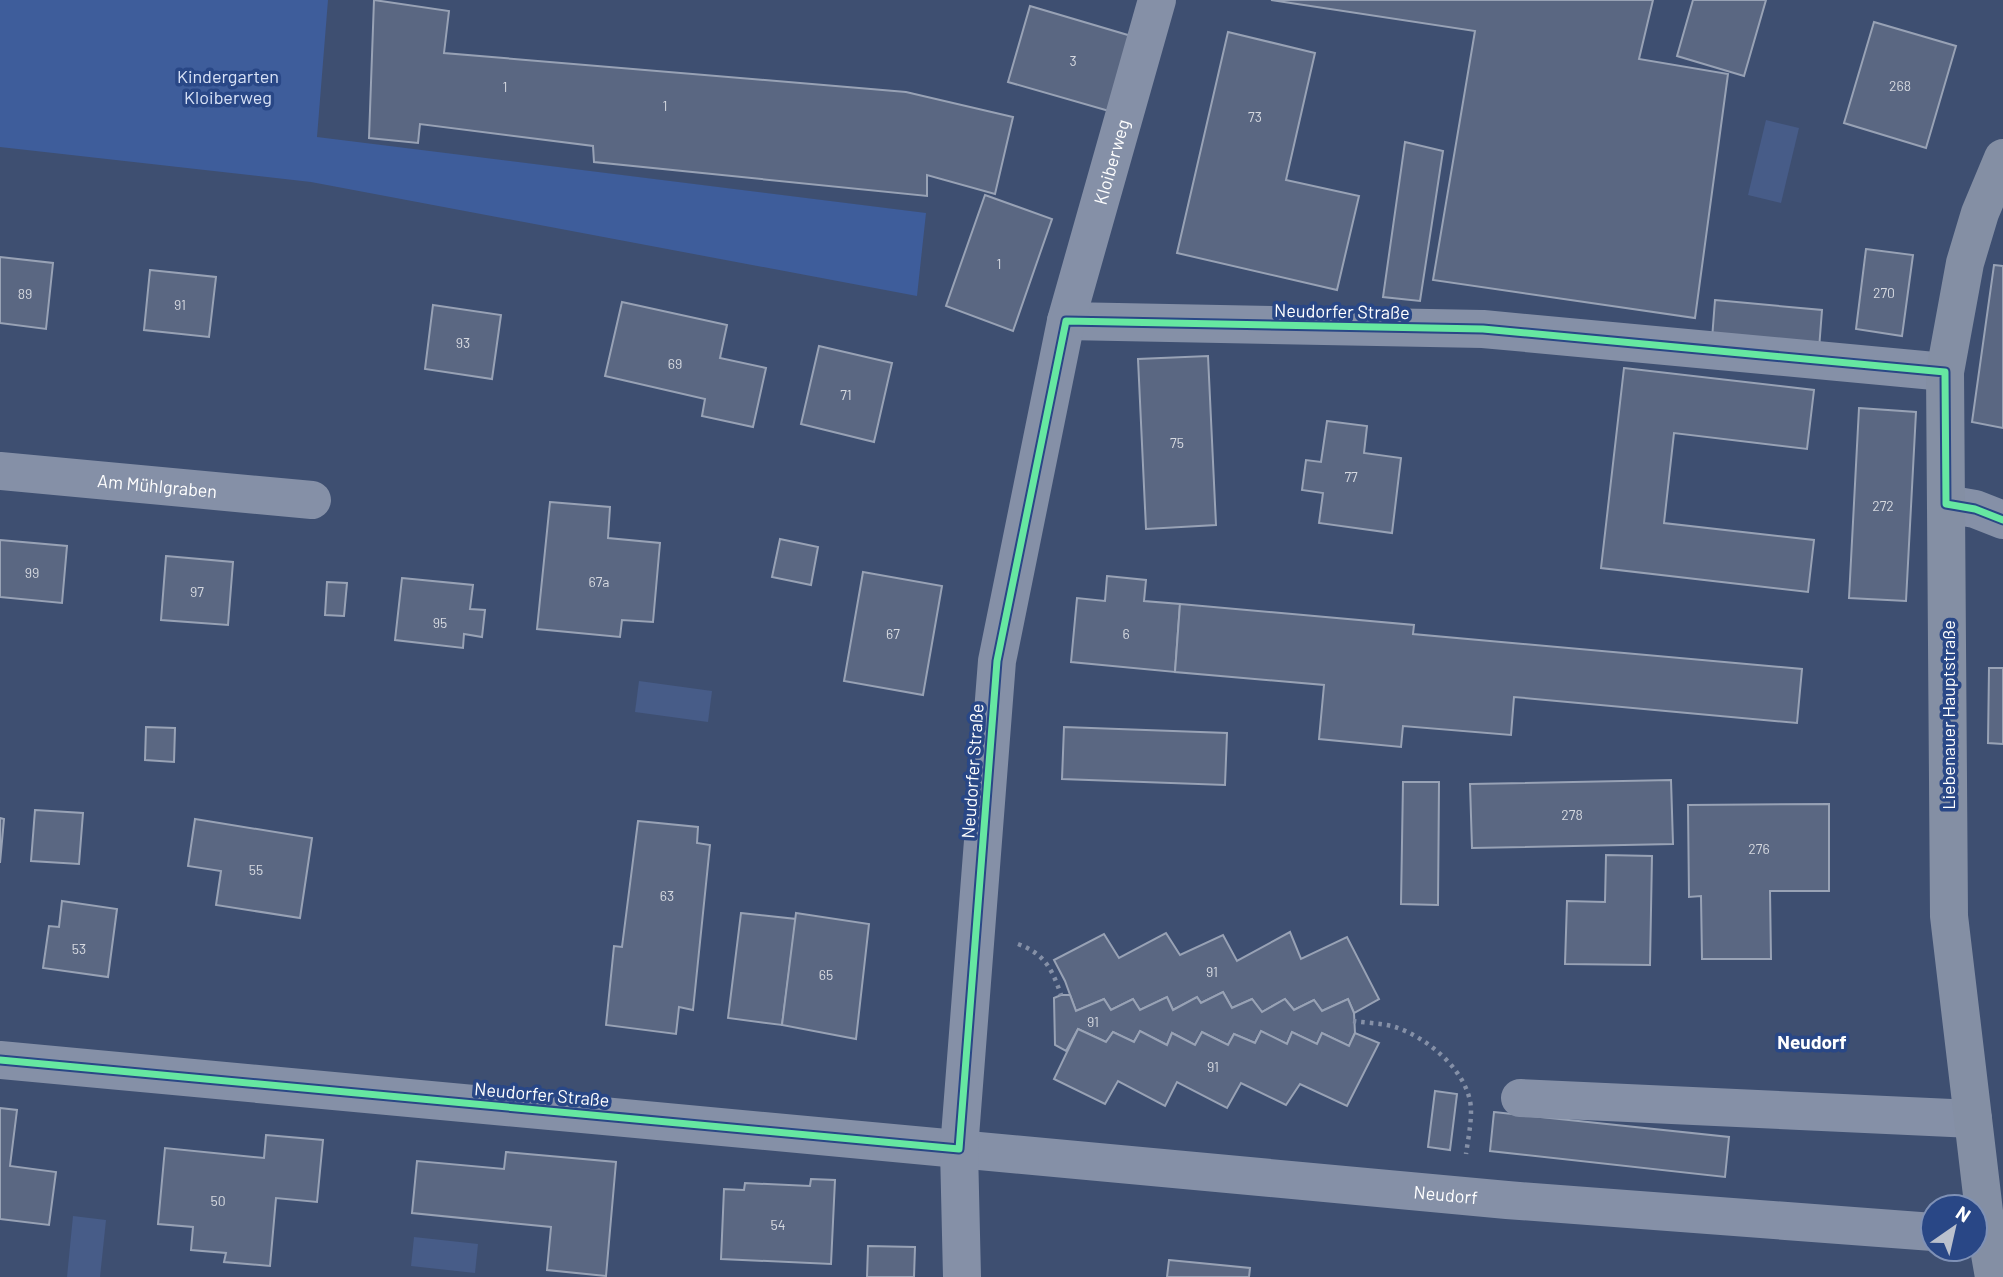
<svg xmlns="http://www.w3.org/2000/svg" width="2003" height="1277" font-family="Barlow,sans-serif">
<rect width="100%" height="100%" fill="#3e4f71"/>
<polygon fill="#3e5d9b" points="0,0 328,0 317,137 926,213 917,296 311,182 0,147"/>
<g fill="#475c88">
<polygon points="1766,120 1799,128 1781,203 1748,195"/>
<polygon points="639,681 712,691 708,722 635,712"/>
<polygon points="73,1216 106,1220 100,1277 67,1277"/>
<polygon points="414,1237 478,1244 475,1273 411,1266"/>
</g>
<g fill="#5a6782" stroke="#98a2b5" stroke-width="2">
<polygon points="374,0 449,11 444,53 906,92 1013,117 995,194 927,175 927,196 594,162 593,146 420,124 418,143 369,138"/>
<polygon points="1271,0 1653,0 1639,59 1728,74 1695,318 1433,280 1475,31"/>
<polygon points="1693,0 1766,0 1744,76 1677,56"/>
<polygon points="1030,6 1138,38 1116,113 1008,82"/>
<polygon points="1874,22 1956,46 1926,148 1844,123"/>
<polygon points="1228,32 1315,53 1286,180 1359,196 1337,290 1177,253"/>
<polygon points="1405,142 1443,151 1420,301 1383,297"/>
<polygon points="985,195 1052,219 1013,331 946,306"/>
<polygon points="1866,249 1913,255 1902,336 1856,329"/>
<polygon points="0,257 53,263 46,329 0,323"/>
<polygon points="1994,265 2003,266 2003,428 1972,422"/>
<polygon points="150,270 216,277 209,337 144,330"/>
<polygon points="1715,300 1822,310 1819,349 1712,339"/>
<polygon points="622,302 727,325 720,358 766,368 753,427 702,416 705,399 605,376"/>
<polygon points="433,305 501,315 492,379 425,369"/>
<polygon points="819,346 892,363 874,442 801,424"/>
<polygon points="1208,356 1216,525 1146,529 1138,359"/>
<polygon points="1624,368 1814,390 1807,449 1674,433 1664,523 1814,540 1808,592 1601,568"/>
<polygon points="1859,408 1916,412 1906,601 1849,598"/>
<polygon points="1327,421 1367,426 1364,453 1401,458 1392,533 1319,523 1323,493 1302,490 1306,460 1321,462"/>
<polygon points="550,502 610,507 608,538 660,543 653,622 622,620 620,637 537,629"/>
<polygon points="780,539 818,547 811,585 772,577"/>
<polygon points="0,540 67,546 62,603 0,597"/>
<polygon points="166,556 233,562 228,625 161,620"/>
<polygon points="863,572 942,586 923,695 844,681"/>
<polygon points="1107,576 1146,580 1144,601 1180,604 1175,672 1071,662 1077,598 1105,601"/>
<polygon points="402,578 473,585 470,609 485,610 482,637 464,634 463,648 395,640"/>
<polygon points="327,582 347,583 344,616 325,615"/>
<polygon points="1180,604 1414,625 1413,634 1802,669 1797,723 1514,697 1511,735 1403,726 1401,747 1319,739 1324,685 1175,672"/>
<polygon points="1989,668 2003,668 2003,744 1988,743"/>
<polygon points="146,727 175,728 174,762 145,760"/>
<polygon points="1064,727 1227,733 1225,785 1062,779"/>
<polygon points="1671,780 1673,844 1472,848 1470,784"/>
<polygon points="1403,782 1439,782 1438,905 1401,904"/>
<polygon points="1829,804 1829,891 1770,891 1771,959 1702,959 1701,896 1689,897 1688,805"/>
<polygon points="35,810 83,813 79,864 31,861"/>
<polygon points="0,818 4,819 0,863"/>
<polygon points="195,819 312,838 300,918 216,905 221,871 188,866"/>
<polygon points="638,821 698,827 697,843 710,845 693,1010 679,1007 676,1034 606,1025 614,946 622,947"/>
<polygon points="1606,855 1652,856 1650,965 1565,964 1567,901 1605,902"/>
<polygon points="62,901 117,909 108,977 43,968 49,926 59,927"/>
<polygon points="741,913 796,919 782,1025 728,1018"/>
<polygon points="796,913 869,924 856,1039 782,1025"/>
<polygon points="1290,932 1301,959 1347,937 1379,999 1354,1013 1348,999 1322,1011 1314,1000 1294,1010 1285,999 1262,1012 1252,999 1232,1008 1223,992 1201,1003 1197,997 1173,1010 1167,997 1140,1010 1133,999 1111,1010 1104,999 1076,1011 1065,981 1054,960 1104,934 1119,958 1166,933 1180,955 1223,935 1237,961"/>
<polygon points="1223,992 1232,1008 1252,999 1262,1012 1285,999 1294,1010 1314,1000 1322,1011 1348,999 1354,1013 1355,1033 1349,1046 1322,1033 1317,1044 1292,1032 1287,1044 1261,1031 1255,1043 1234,1034 1228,1045 1202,1032 1195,1045 1172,1033 1167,1045 1140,1031 1134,1042 1113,1032 1106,1042 1078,1029 1066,1051 1055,1045 1054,998 1061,995 1070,995 1076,1011 1104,999 1111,1010 1133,999 1140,1010 1167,997 1173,1010 1197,997 1201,1003"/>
<polygon points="1078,1029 1106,1042 1113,1032 1134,1042 1140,1031 1167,1045 1172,1033 1195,1045 1202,1032 1228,1045 1234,1034 1255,1043 1261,1031 1287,1044 1292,1032 1317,1044 1322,1033 1349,1046 1355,1033 1379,1043 1347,1106 1300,1084 1286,1105 1241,1083 1227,1108 1177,1082 1165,1106 1118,1081 1105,1104 1054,1079"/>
<polygon points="1435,1091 1457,1094 1450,1150 1428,1147"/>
<polygon points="0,1108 17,1110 10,1166 56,1172 49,1225 0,1219"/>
<polygon points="1494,1112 1729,1137 1725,1177 1490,1151"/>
<polygon points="266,1135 323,1140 317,1202 276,1198 270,1266 224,1262 226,1253 191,1250 193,1227 158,1224 165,1148 264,1158"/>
<polygon points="506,1152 616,1162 606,1276 547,1270 551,1227 412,1213 417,1161 504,1169"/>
<polygon points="811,1179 835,1180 831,1264 721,1259 724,1189 744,1190 745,1183 810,1186"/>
<polygon points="868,1246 915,1247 914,1277 867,1277"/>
<polygon points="1169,1260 1250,1268 1249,1277 1167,1277"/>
</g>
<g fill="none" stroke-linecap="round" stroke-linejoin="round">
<g stroke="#8590a7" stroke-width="4.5" stroke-dasharray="3.5 5" stroke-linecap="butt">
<path d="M 1018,944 C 1045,954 1052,969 1061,995"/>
<path d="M 1353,1021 C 1366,1023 1382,1023 1395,1027 C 1429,1038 1471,1074 1471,1111 C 1471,1125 1468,1140 1466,1154"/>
</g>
<g stroke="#8590a7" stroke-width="38">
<polyline points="1066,321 1483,329 1945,372"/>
<path id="s1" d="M 0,471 L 312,500"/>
<polyline points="1946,504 1975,509 2003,520"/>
<path id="s2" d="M 0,1060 L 1507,1200 L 1933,1232"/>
<polyline points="1520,1098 1973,1119"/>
<path id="s3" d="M 962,1277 L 959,1149 L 997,661 L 1066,321 L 1157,0"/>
</g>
<polyline stroke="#848fa4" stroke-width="38" points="1994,1277 1987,1237 1949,916 1945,372 1965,263 1980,213 2003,158"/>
<g stroke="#294786" stroke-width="11">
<polyline id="cycleway" points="0,1060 959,1149 997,661 1066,321 1483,329 1945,372 1946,504 1975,509 2003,520"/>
</g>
<use href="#cycleway" stroke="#66e7a1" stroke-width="7"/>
</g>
<g text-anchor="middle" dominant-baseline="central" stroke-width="7" stroke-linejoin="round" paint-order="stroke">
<g font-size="14" fill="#d6d9e0">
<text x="1073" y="60">3</text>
<text x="1900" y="85">268</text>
<text x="505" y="86">1</text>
<text x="665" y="105">1</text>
<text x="1255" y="116">73</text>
<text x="999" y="263">1</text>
<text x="1884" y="292">270</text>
<text x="25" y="293">89</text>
<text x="180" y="304">91</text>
<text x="463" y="342">93</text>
<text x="675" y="363">69</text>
<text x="846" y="394">71</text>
<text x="1177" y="442">75</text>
<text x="1351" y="476">77</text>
<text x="1883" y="505">272</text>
<text x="32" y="572">99</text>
<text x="599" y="581">67a</text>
<text x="197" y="591">97</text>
<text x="440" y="622">95</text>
<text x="893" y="633">67</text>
<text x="1126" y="633">6</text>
<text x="1572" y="814">278</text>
<text x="1759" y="848">276</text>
<text x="256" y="869">55</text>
<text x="667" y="895">63</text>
<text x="79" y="948">53</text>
<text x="1212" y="971">91</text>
<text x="826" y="974">65</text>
<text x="1093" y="1021">91</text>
<text x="1213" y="1066">91</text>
<text x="218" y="1200">50</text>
<text x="778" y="1224">54</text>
</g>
<g font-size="18" fill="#d8e2f6" stroke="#294786">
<text x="228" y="76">Kindergarten<tspan x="228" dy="21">Kloiberweg</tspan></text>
</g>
<g font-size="18" fill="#fff" stroke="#294786">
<text stroke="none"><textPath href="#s3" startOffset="1130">Kloiberweg</textPath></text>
<text transform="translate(1342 311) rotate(1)">Neudorfer Straße</text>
<text stroke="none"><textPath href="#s1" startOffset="158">Am Mühlgraben</textPath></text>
<text transform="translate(1948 715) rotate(-90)">Liebenauer Hauptstraße</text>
<text transform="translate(972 771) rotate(-86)">Neudorfer Straße</text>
<text transform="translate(542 1094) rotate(5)">Neudorfer Straße</text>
<text stroke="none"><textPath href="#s2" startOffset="1452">Neudorf</textPath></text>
</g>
<g font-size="19" font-weight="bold" fill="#fff" stroke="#294786">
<text x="1812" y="1041">Neudorf</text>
</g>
</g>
<g transform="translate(1954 1228) rotate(34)"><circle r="33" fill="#294786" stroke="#7f91b6" stroke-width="2"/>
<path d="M0-5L12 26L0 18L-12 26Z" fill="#bbc1cd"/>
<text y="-10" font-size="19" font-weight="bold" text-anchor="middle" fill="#ffffff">N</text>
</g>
</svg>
